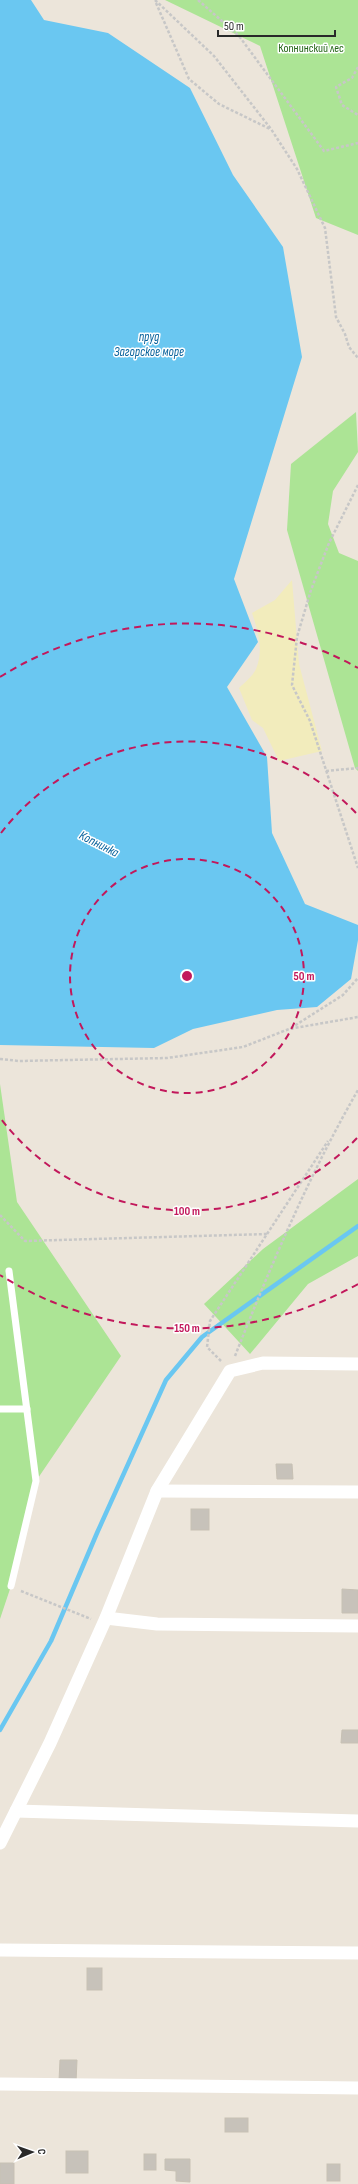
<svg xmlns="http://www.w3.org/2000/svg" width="358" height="2184" font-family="'Sofia Sans Condensed',sans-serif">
<rect width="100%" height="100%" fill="#ece5da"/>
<g fill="#ace495">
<polygon points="165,0 358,0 358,235 316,218 260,46"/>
<polygon points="356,412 358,452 333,491 328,524 339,553 358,561 358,771 355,768 287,530 291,464"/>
<polygon points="0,1084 17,1202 121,1356 36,1481 11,1586 0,1619"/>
<polygon points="358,1179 358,1256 308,1284 250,1354 204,1304 263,1249"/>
</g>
<path fill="#f2ecbc" d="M 292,580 L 299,664 L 322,751 L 279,761 L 263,728 L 252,720 L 239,688 C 244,683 253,676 256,669 C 264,650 258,631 252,613 L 275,600 Z"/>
<polygon fill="#6ac7f1" points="0,0 31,0 44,20 108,33 190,88 233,175 283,247 302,357 234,579 258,642 227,687 267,757 272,833 305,904 358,925 358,940 351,979 317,1007 277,1010 193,1029 154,1048 0,1045"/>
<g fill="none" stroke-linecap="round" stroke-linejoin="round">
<polyline stroke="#6ac7f1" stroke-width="4.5" points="0,1730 51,1641 97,1533 166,1380 202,1337 358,1226"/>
</g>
<g fill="#c7c2ba" stroke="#c7c1b4">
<polygon points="276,1464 292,1464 293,1479 277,1479"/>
<rect x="191" y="1509" width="18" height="21"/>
<polygon points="342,1589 358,1590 358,1613 342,1613"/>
<polygon points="342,1730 358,1730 358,1743 341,1743"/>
<rect x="87" y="1968" width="15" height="22"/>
<polygon points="60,2060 77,2060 76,2082 59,2081"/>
<rect x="225" y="2118" width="23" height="14"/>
<rect x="66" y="2151" width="22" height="22"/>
<rect x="144" y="2154" width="12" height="16"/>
<polygon points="165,2159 190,2159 190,2182 176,2181 176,2171 165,2170"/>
<rect x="0" y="2163" width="14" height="21"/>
<rect x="327" y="2164" width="13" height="17"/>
</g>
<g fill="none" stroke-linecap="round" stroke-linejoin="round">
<g stroke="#c7c7c7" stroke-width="2.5" stroke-dasharray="3 2" stroke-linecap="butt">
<polyline points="155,0 214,56 271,129 297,169 325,228 336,317 345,334 349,347 358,358"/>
<polyline points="198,0 239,36 324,151 358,143"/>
<polyline points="156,3 189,79 219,104 270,129"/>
<polyline points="358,67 352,78 336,87 342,105 358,115"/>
<polyline points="358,485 329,543 311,590 297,637 292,685 310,721 358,868"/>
<polyline points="326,771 358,768"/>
<polyline points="291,1028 343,995 358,978"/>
<polyline points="0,1059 19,1061 167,1058 243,1047 289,1029 358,1017"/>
<polyline points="0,1215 25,1241 267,1234"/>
<path d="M 235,1356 C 271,1265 309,1175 358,1090"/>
<polyline points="221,1361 207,1347 210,1321 328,1141"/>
<polyline points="21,1591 91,1619"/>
</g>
<g stroke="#fff" stroke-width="7">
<polyline points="9,1271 36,1481 11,1586"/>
<polyline points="0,1409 27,1409"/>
</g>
<g stroke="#fff" stroke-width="13">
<polyline points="157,1491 358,1492"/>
<polyline points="106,1618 157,1624 358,1626"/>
<polyline points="16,1811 358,1821"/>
<polyline points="0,1843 50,1743 106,1618 157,1491 230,1371 263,1363 358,1364"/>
<polyline points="0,1950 358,1953"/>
<polyline points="0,2084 358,2088"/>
</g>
</g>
<g fill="none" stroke="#c2185b" stroke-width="2" stroke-dasharray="7 5">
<circle cx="187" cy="976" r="117"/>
<path d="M357 1138A235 235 0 0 1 1 1119M1 833A235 235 0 0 1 357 814"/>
<path d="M358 1284A352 352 0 0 1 0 1275M0 677A352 352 0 0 1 358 668"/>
</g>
<g text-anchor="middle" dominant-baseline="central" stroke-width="3" stroke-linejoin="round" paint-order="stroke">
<g font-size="12" fill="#256718" stroke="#fff">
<text x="311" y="48">Копнинский лес</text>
</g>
<g font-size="13" font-style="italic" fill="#0a639c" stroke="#fff">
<text x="149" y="337">пруд<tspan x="149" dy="15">Загорское море</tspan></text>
<text transform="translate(99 844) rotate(27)">Копнинка</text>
</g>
</g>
<circle cx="187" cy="976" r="6" fill="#c2185b" stroke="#fff" stroke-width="2"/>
<g font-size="12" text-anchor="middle" font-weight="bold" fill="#c2185b" stroke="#fff" stroke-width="3" stroke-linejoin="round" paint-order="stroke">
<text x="304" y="980">50 m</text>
<text x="187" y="1215">100 m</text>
<text x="187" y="1332">150 m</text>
</g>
<g transform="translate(32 2152) rotate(88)" stroke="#ffffff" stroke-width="3" paint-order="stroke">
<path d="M0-3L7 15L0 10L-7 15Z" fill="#292929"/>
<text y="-6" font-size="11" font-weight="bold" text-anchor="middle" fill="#292929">С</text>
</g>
<path d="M218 30v6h117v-6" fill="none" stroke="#292929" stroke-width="2"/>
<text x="224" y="30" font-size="12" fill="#292929" stroke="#ffffff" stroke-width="3" paint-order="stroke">50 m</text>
</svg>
